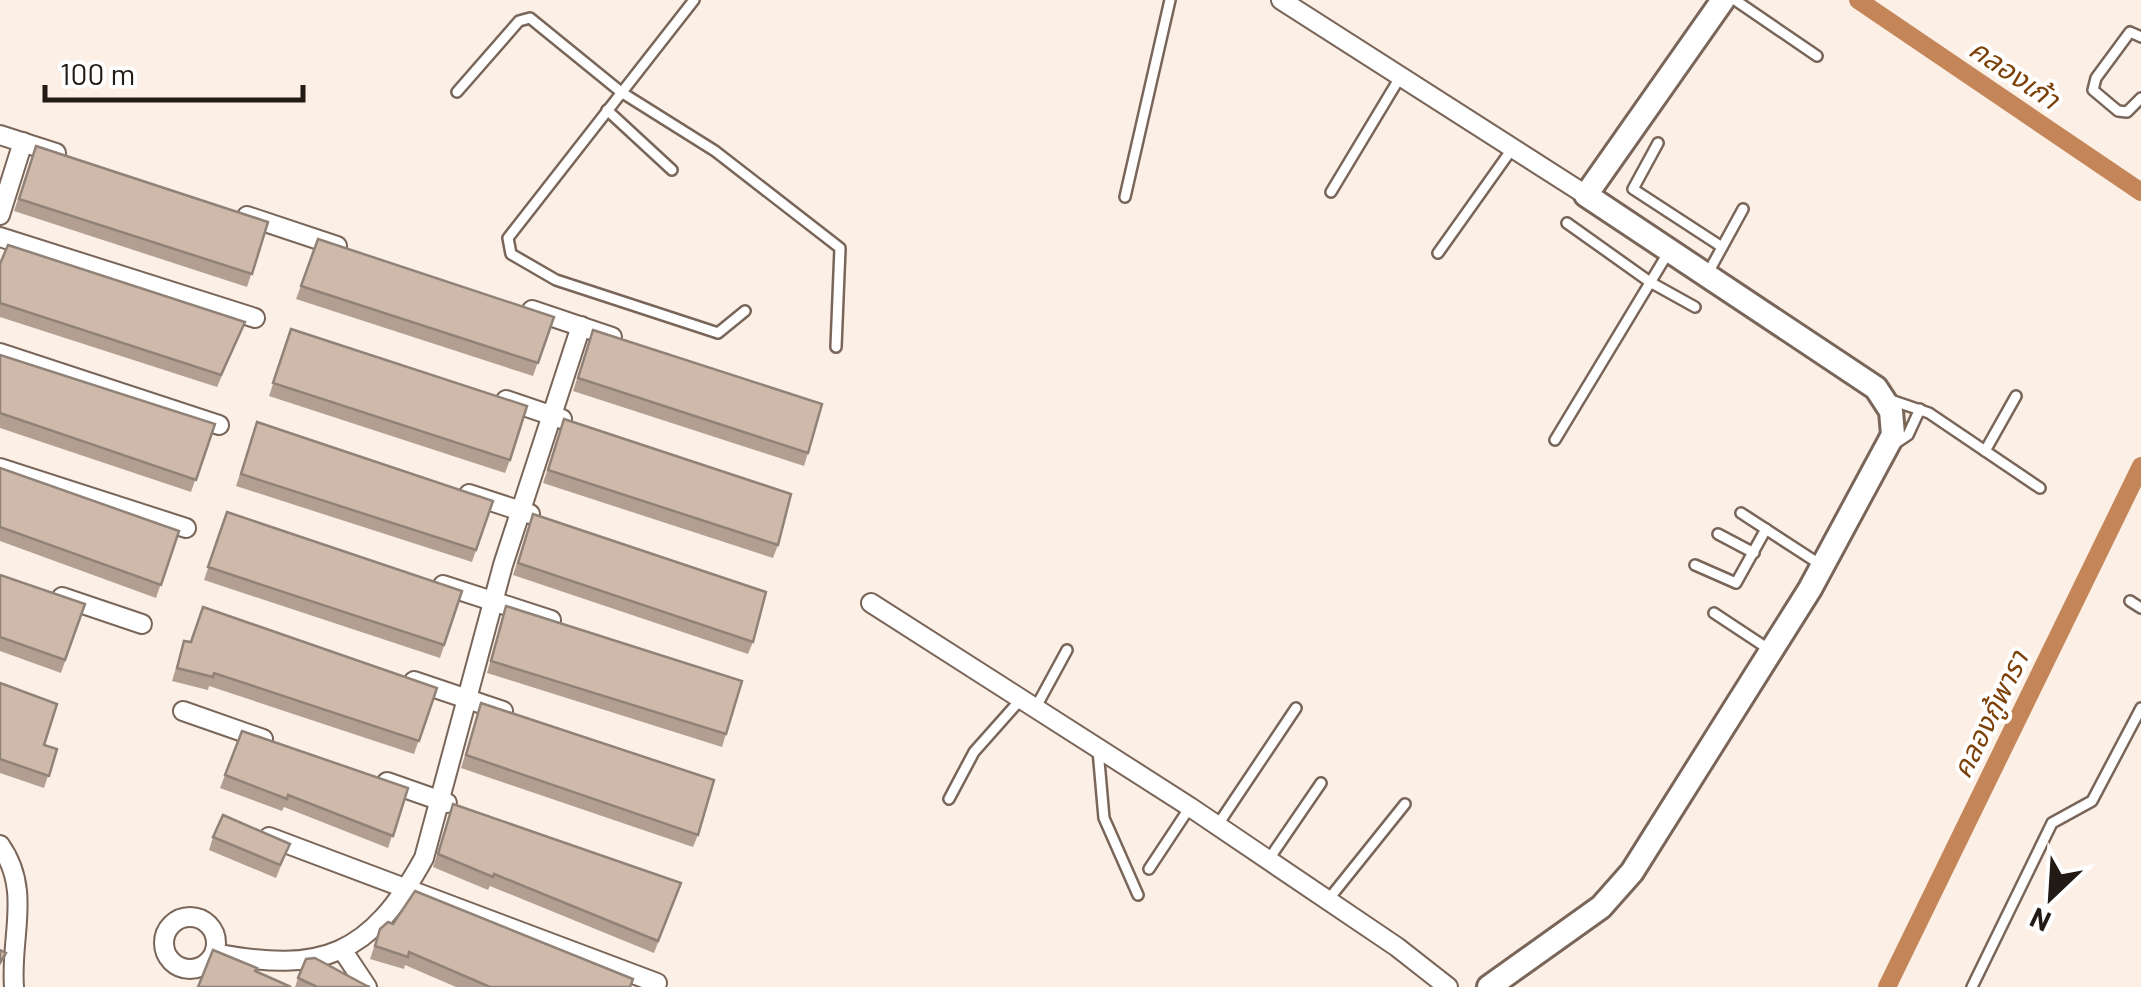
<svg xmlns="http://www.w3.org/2000/svg" width="2141" height="987" font-family="Barlow,'Noto Sans Thai',sans-serif">
<rect width="100%" height="100%" fill="#fcefe6"/>
<g fill="none" stroke-linecap="round" stroke-linejoin="round">
<g stroke="#c48658" stroke-width="18">
<polyline points="1858,0 2141,192"/>
<polyline points="1887,987 2141,466"/>
</g>
<g stroke="#7a6659" stroke-width="14">
<g id="lane">
<polyline points="694,0 508,238 511,254 556,280 718,333 745,311"/>
<polyline points="1735,0 1817,56"/>
<polyline points="2141,37 2130,32 2096,78 2093,90 2118,111 2127,112 2141,98"/>
<polyline points="457,92 519,21 530,18 621,92 715,151 840,248 836,347"/>
<polyline points="607,110 672,170"/>
<polyline points="1658,143 1633,189 1722,247"/>
<polyline points="1331,192 1399,79"/>
<polyline points="1125,197 1170,0"/>
<polyline points="1567,223 1650,282 1695,307"/>
<polyline points="1438,253 1512,149"/>
<polyline points="1708,273 1743,209"/>
<polyline points="1888,399 1929,413 2040,488"/>
<polyline points="1555,440 1668,253"/>
<polyline points="1893,445 1908,435 1920,409"/>
<polyline points="1985,451 2016,396"/>
<polyline points="1741,513 1821,565"/>
<polyline points="1718,534 1754,553"/>
<polyline points="1695,565 1736,583 1766,529"/>
<polyline points="2130,601 2141,608"/>
<polyline points="1714,613 1770,650"/>
<polyline points="1036,707 1067,650"/>
<polyline points="1098,750 1104,818 1138,895"/>
<polyline points="949,799 974,752 1022,698"/>
<polyline points="1217,826 1296,708"/>
<polyline points="1269,859 1321,783"/>
<polyline points="1149,869 1190,807"/>
<polyline points="1328,900 1405,804"/>
<polyline points="1972,987 2052,823 2092,801 2141,708"/>
</g>
</g>
<g stroke="#7a6659" stroke-width="22">
<g id="street">
<polyline points="1281,0 1586,195"/>
<polyline points="0,135 56,153"/>
<polyline points="0,215 23,142"/>
<polyline points="247,216 337,246"/>
<polyline points="0,237 255,318"/>
<polyline points="532,310 612,337"/>
<polyline points="0,353 219,425"/>
<polyline points="506,400 562,419"/>
<polyline points="0,468 186,528"/>
<polyline points="469,494 530,514"/>
<polyline points="443,585 551,620"/>
<polyline points="62,597 142,624"/>
<polyline points="871,603 1190,807 1397,947 1448,987"/>
<polyline points="414,681 503,711"/>
<polyline points="183,711 263,739"/>
<polyline points="387,782 447,803"/>
<polyline points="269,837 657,983"/>
<path d="M 0,845 C 32,890 10,936 14,987"/>
<circle cx="190" cy="943" r="26"/>
<polyline points="343,951 367,987"/>
<path d="M 215,953 C 322,974 370,956 424,858 L 503,565 L 581,326"/>
</g>
</g>
<g stroke="#7a6659" stroke-width="28">
<polyline id="secondary" points="1489,987 1601,907 1632,872 1810,589 1893,435 1891,411 1876,388 1586,195 1723,0"/>
</g>
<use href="#lane" stroke="#fff" stroke-width="9"/>
<use href="#street" stroke="#fff" stroke-width="18"/>
<use href="#secondary" stroke="#fff" stroke-width="22"/>
</g>
<g fill="#b29f92">
<polygon points="36,146 268,222 247,287 14,211"/>
<polygon points="318,239 554,317 533,376 296,299"/>
<polygon points="0,264 240,334 217,387 0,317"/>
<polygon points="291,329 510,460 505,473 269,396"/>
<polygon points="593,330 808,453 804,466 573,391"/>
<polygon points="0,355 215,424 191,492 0,428"/>
<polygon points="564,419 778,545 773,558 543,483"/>
<polygon points="257,422 493,501 472,562 236,486"/>
<polygon points="0,468 179,531 156,598 0,541"/>
<polygon points="227,512 462,591 440,658 204,580"/>
<polygon points="533,514 753,642 748,654 513,575"/>
<polygon points="0,575 85,604 61,673 0,651"/>
<polygon points="506,606 726,734 722,747 487,673"/>
<polygon points="184,641 437,688 414,754 209,686 208,690 172,681"/>
<polygon points="0,683 44,745 57,749 44,788 0,773"/>
<polygon points="481,703 698,835 693,847 461,768"/>
<polygon points="242,731 408,788 388,848 284,807 282,811 220,788"/>
<polygon points="453,804 681,883 654,953 490,886 488,890 433,867"/>
<polygon points="213,837 290,844 276,878 209,850"/>
<polygon points="380,929 630,987 456,987 405,965 404,969 370,959"/>
<polygon points="298,978 370,987 295,987"/>
</g>
<g fill="#cfb9aa" stroke="#918277" stroke-width="2.5">
<polygon points="36,146 268,222 252,274 19,199"/>
<polygon points="318,239 554,317 538,363 301,286"/>
<polygon points="8,245 245,322 221,375 0,303 0,264"/>
<polygon points="291,329 527,406 510,460 273,383"/>
<polygon points="593,330 822,404 808,453 578,378"/>
<polygon points="0,355 215,424 196,480 0,413"/>
<polygon points="564,419 791,494 778,545 548,470"/>
<polygon points="257,422 493,501 476,550 241,474"/>
<polygon points="0,468 179,531 161,585 0,527"/>
<polygon points="227,512 462,591 444,645 208,567"/>
<polygon points="533,514 766,592 753,642 518,563"/>
<polygon points="0,575 85,604 65,660 0,637"/>
<polygon points="506,606 742,681 726,734 491,661"/>
<polygon points="203,607 437,688 419,741 214,673 213,677 177,668 184,641 191,642"/>
<polygon points="0,683 57,704 44,745 57,749 49,776 0,759"/>
<polygon points="481,703 714,780 698,835 466,755"/>
<polygon points="242,731 408,788 393,836 288,795 287,799 225,775"/>
<polygon points="453,804 681,883 658,941 494,874 493,877 438,854"/>
<polygon points="223,815 290,844 280,865 213,837"/>
<polygon points="415,891 633,979 630,987 490,987 409,952 408,957 375,946 380,929 388,922 393,924"/>
<polygon points="0,950 6,953 0,963"/>
<polygon points="213,950 257,968 255,971 291,987 198,987"/>
<polygon points="315,958 367,986 370,987 317,987 298,978 306,959"/>
</g>
<g text-anchor="middle" dominant-baseline="central" stroke-width="8" stroke-linejoin="round" paint-order="stroke">
<g font-size="28" font-style="italic" fill="#7c4108" stroke="#fff">
<text transform="translate(2015 73) rotate(34)">คลองเก้า</text>
<text transform="translate(1989 714) rotate(-64)">คลองกู้พารา</text>
</g>
</g>
<g transform="translate(2051 897) rotate(205)" stroke="#ffffff" stroke-width="8" paint-order="stroke">
<path d="M0-8L18 38L0 25L-18 38Z" fill="#221a15"/>
<text y="-15" font-size="28" font-weight="bold" text-anchor="middle" fill="#221a15">N</text>
</g>
<path d="M45 85v15h258v-15" fill="none" stroke="#221a15" stroke-width="5"/>
<text x="60" y="85" font-size="30" fill="#221a15" stroke="#ffffff" stroke-width="8" paint-order="stroke">100 m</text>
</svg>
